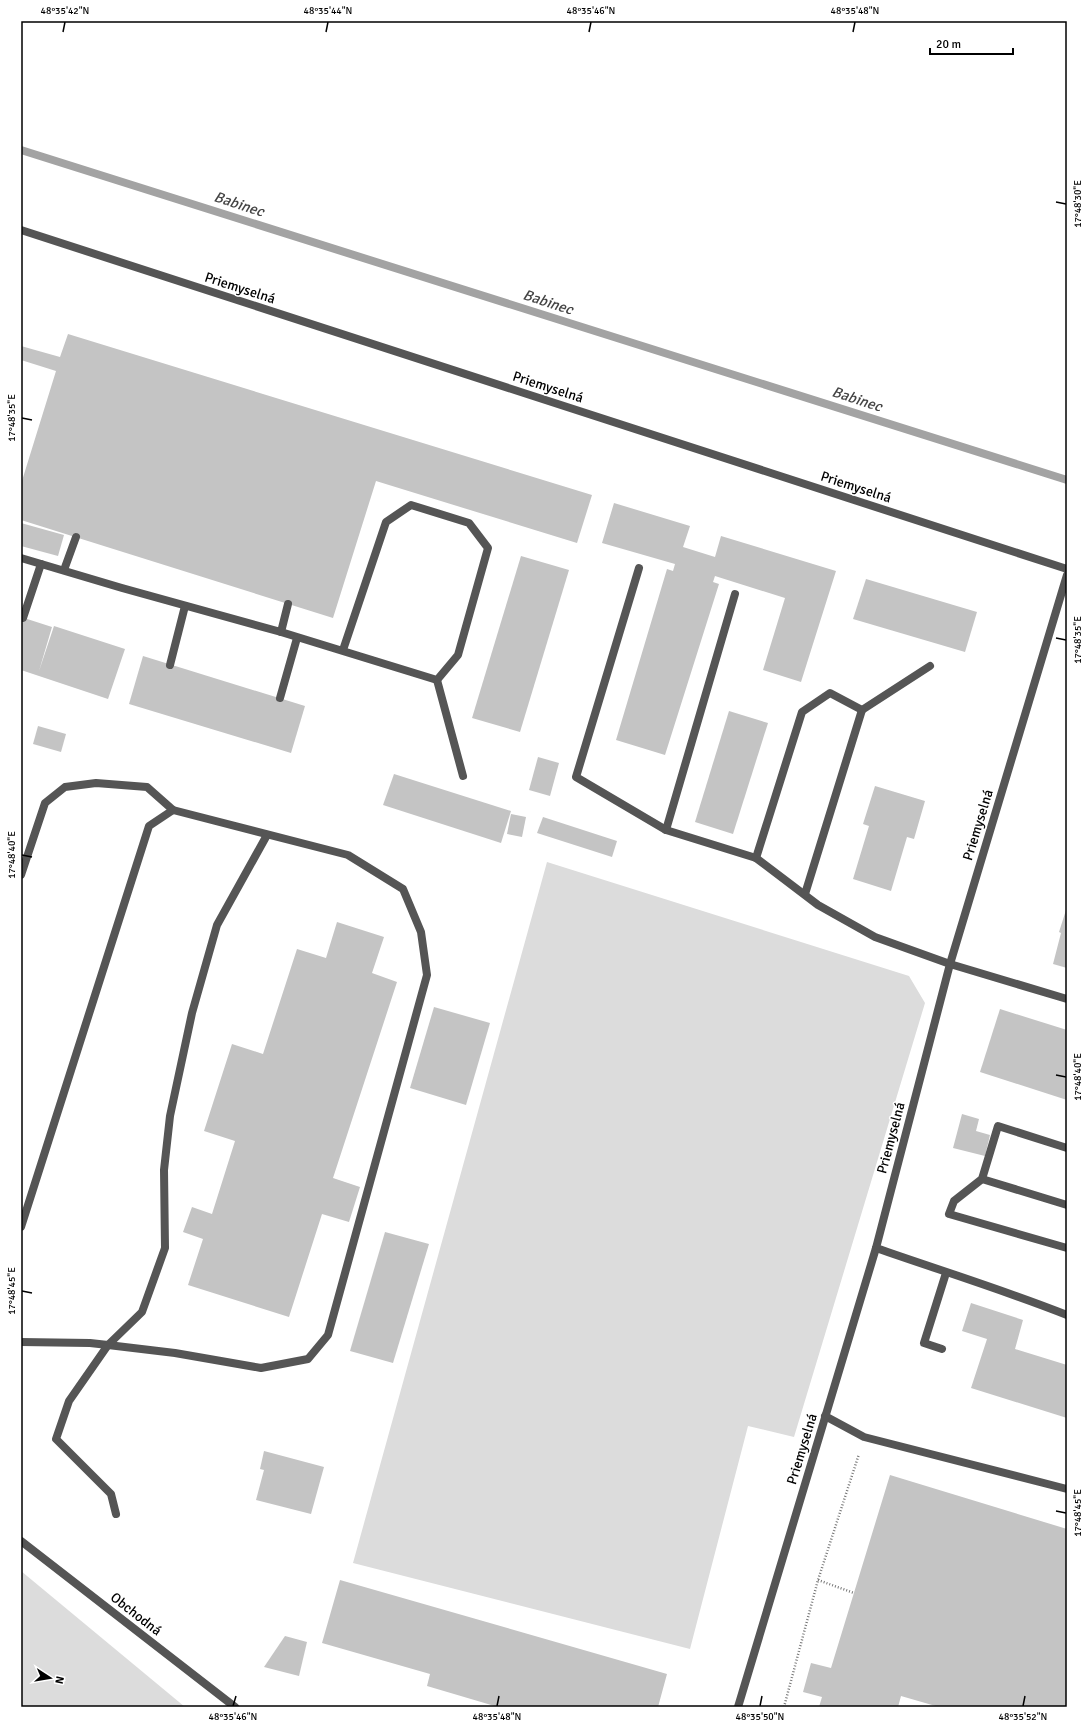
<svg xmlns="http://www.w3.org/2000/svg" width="1088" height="1728" font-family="Signika,sans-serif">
<rect width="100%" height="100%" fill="#fff"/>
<g fill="#dcdcdc">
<polygon points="547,862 909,976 925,1003 794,1437 748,1426 690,1649 353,1563"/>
<polygon points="21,1571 185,1707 21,1707"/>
</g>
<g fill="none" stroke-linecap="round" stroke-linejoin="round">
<polyline stroke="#a3a3a3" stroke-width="8" points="21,150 1067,480"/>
</g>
<g fill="#c4c4c4">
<polygon points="68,334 592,495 577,543 376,481 333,618 21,520 21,484 56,371 21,360 21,346 60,357"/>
<polygon points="614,503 690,526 683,547 715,557 721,536 836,571 801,682 763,670 785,598 715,576 713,582 719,584 665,755 616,740 667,569 673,571 675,564 602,543"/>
<polygon points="21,523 64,535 58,556 21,546"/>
<polygon points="521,556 569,570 520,732 472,718"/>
<polygon points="866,579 977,612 965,652 853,619"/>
<polygon points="21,617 52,627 39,671 54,626 125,649 108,699 21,670"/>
<polygon points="143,656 305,706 291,753 129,704"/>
<polygon points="729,711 768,723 733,834 695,822"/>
<polygon points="38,726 66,734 61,752 33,744"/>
<polygon points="538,757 559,763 550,796 529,790"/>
<polygon points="394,774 511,811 501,843 383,805"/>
<polygon points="875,786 925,801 914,839 907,837 891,891 853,879 869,826 863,824"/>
<polygon points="511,814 526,817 522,837 507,834"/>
<polygon points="543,817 617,841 612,857 537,833"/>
<polygon points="1067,907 1067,968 1053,964 1061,933 1059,932"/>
<polygon points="337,922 384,937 372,973 397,982 333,1178 360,1187 349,1222 322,1214 289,1317 188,1285 203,1239 183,1232 192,1207 212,1214 235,1141 204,1131 232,1044 263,1054 297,949 326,958"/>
<polygon points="434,1007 490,1023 466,1105 410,1088"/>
<polygon points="1000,1009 1067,1030 1067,1100 980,1072"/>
<polygon points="962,1114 979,1119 976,1131 990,1135 985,1156 953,1148"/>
<polygon points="385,1232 429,1244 393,1363 350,1351"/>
<polygon points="971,1303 1023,1320 1015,1349 1067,1365 1067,1418 971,1388 987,1339 962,1331"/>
<polygon points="264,1451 324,1467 311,1514 256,1500 264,1470 260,1469"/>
<polygon points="890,1475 1067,1529 1067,1707 939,1707 901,1696 898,1707 819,1707 822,1697 803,1692 811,1663 831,1668"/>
<polygon points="340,1580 667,1674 658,1707 498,1707 427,1686 430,1674 322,1643"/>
<polygon points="285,1636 307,1642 299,1676 264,1667"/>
</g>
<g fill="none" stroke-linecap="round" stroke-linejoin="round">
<g stroke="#777" stroke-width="2.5" stroke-dasharray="1 2" stroke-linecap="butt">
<polyline points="818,1580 854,1593"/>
<polyline points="784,1707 818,1580 859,1454"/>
</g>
<g stroke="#555" stroke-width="8">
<polyline points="21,558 122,588 281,632 437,680 458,655 488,548 469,523 411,505 386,522 343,650"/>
<polyline points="639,568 576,777 666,830 756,858 818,905 875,937 950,964 1067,999"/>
<polyline points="64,570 76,537"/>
<polyline points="23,618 41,564"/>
<polyline points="281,632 288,604"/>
<polyline points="170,665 185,606"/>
<polyline points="437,680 463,776"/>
<polyline points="280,698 297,638"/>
<polyline points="862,710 930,666"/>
<polyline points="666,830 735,594"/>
<polyline points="756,858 802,712 830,693 862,710 805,894"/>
<polyline points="21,875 45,803 65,787 96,783 147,787 173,810"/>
<polyline points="1067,1148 998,1126 982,1179 954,1201 949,1214 1067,1248"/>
<polyline points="982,1179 1067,1205"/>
<polyline points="21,1227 149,826 173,810 348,855 403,889 421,932 427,975 328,1335 308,1359 261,1368 175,1353 108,1345 90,1343 21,1342"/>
<path d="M 876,1248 C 939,1270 1004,1290 1067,1315"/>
<polyline points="942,1349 924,1343 946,1273"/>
<polyline points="825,1416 864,1437 1067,1489"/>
<polyline points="116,1514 111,1494 56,1439 69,1401 108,1345 142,1312 165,1248 164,1170 170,1116 192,1013 217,925 267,835"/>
<polyline points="738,1707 876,1248 950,964 1067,575"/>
</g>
<g stroke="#555" stroke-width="8">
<polyline points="21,230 1067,569"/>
<polyline points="21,1541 235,1707"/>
</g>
</g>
<path fill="none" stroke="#000" stroke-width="1.5" d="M 63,32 L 65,22M 326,32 L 328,22M 589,32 L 591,22M 853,32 L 855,22M 1056,202 L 1066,204M 22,418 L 32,420M 1056,638 L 1066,640M 22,855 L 32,857M 1056,1075 L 1066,1077M 22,1291 L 32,1293M 1056,1511 L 1066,1513M 233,1706 L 236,1696M 497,1706 L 499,1696M 760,1706 L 762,1696M 1023,1706 L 1025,1696"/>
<g text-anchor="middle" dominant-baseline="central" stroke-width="3" stroke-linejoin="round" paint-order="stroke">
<g font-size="14" fill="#000" stroke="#fff">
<text transform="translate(240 288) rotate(18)">Priemyselná</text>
<text transform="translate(548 387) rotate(18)">Priemyselná</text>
<text transform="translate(856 487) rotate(18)">Priemyselná</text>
<text transform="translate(978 825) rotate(-73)">Priemyselná</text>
<text transform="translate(891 1138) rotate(-75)">Priemyselná</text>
<text transform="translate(802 1449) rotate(-73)">Priemyselná</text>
<text transform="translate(136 1614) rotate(38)">Obchodná</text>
</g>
<g font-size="15" font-style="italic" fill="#444" stroke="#fff">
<text transform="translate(239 204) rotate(18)">Babinec</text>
<text transform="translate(548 302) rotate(18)">Babinec</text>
<text transform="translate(857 399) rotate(18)">Babinec</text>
</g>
</g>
<rect width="1088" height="1728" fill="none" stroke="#ffffff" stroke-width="44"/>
<g transform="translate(50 1678) rotate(102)" stroke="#ffffff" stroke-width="3" paint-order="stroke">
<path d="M0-3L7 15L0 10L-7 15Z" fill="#000000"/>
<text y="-6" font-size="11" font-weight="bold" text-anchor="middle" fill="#000000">N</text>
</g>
<path d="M930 48v6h83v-6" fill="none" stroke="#000000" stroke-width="2"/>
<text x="936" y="48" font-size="12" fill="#000000" stroke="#ffffff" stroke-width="3" paint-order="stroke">20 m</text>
<rect x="22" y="22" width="1044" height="1684" fill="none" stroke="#000" stroke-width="1.5"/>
<g font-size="10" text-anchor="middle" fill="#000">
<text x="65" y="14">48°35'42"N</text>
<text x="328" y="14">48°35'44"N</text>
<text x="591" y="14">48°35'46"N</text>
<text x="855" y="14">48°35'48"N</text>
<text transform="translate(1077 204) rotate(-90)" y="4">17°48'30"E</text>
<text transform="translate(11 418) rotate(-90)" y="4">17°48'35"E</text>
<text transform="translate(1077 640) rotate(-90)" y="4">17°48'35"E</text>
<text transform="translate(11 855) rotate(-90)" y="4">17°48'40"E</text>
<text transform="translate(1077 1077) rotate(-90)" y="4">17°48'40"E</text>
<text transform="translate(11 1291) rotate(-90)" y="4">17°48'45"E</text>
<text transform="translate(1077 1513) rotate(-90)" y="4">17°48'45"E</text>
<text x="233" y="1720">48°35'46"N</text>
<text x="497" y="1720">48°35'48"N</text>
<text x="760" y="1720">48°35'50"N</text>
<text x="1023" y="1720">48°35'52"N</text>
</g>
</svg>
